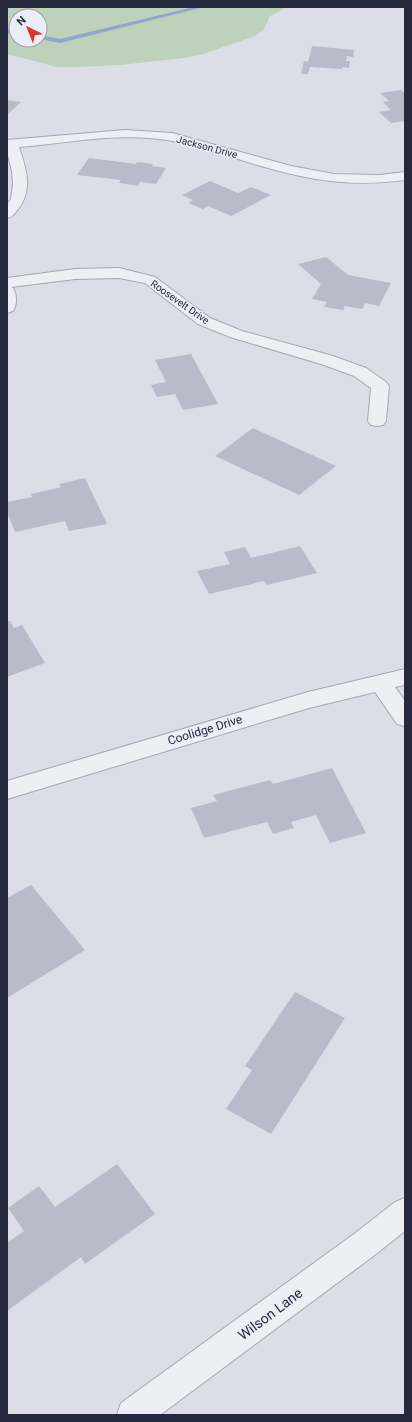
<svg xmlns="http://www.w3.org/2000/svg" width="412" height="1422" font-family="Roboto,sans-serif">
<rect width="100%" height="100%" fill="#dbdee7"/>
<path fill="#bdd1bb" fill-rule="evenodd" d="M 7,7 L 287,7 L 270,16 L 264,29 L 255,36 L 203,54 L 184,58 L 120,65 L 77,67 L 57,67 L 7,54 ZM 16,16 L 40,16 L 40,40 L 16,40 Z"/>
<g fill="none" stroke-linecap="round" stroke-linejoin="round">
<g fill="#92a5ca" fill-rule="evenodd">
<polygon points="194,7 204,7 60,43 40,39 40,35 60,39"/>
<polygon points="7,29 16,31 16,35 7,33"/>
</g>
</g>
<g fill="#b8bcca">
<polygon points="312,46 354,50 353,57 347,56 346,61 350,61 349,68 342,67 342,69 310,67 308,74 301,74 304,61 308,62"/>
<polygon points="401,90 405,93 405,121 391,123 379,112 391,110 383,102 389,101 380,93"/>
<polygon points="7,100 21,102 7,115"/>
<polygon points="89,158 136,164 137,162 153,164 152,166 166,168 156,184 140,182 138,186 119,183 121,180 77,175"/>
<polygon points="210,181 238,193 251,187 271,195 231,216 208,206 203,209 188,203 193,200 182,195"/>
<polygon points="326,257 348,275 391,283 379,306 365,303 362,309 345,306 343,310 324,307 327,302 312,299 321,284 298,264"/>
<polygon points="191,354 218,404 183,410 175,394 157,397 151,385 166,382 155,360"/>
<polygon points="253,428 336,466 299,495 215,456"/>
<polygon points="85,478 107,524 69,531 65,521 15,532 7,512 7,502 32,497 31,494 61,487 59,484"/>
<polygon points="300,546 317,573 267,585 264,581 209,594 197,571 230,564 224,552 245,547 251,558"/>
<polygon points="7,621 10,621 14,628 22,625 45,663 7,677"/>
<polygon points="332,768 366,833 330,843 316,815 291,822 294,828 273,834 267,822 204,838 191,808 217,801 213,795 270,780 273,784"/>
<polygon points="31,885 85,950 7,998 7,898"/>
<polygon points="295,992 345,1018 271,1134 226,1109 252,1070 245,1066"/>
<polygon points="117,1164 155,1214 85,1264 81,1257 7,1311 7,1243 24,1231 8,1208 39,1186 55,1207"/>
</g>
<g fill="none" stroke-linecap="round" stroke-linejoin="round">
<g stroke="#a4a8b4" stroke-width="2">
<g id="minor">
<path d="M 125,130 L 172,133 L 291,166 L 334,174 L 380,175 L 405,172 L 405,180 C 353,187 312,181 261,166 C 230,157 199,146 167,140 C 118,132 68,143 19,147 C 26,168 33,189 19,208 C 15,213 13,217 7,218 L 7,204 L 11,199 L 13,185 L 12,171 L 7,152 L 7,140 Z"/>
<path d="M 119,268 L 155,277 L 210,318 L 242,331 L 333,356 L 366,368 L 386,382 L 389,386 L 386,421 L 383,425 L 377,426 L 371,425 L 368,421 L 371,388 L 354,376 L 321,364 L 230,337 L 198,324 L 145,283 L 119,278 L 75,279 L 11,287 L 13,288 C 17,294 17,305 13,311 L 7,313 L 7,278 L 75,269 Z"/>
<polygon points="405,669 405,685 395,687 405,701 405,726 397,724 375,692 309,708 7,799 7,781 308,692"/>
<polygon points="405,1198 405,1231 376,1254 160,1415 117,1415 121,1403 354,1234 395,1202"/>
</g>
</g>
<use href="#minor" fill="#eeeff5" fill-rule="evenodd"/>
</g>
<g text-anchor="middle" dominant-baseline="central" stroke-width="3" stroke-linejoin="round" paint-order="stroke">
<g font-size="10" fill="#24293e" stroke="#eaedf5">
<text transform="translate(207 147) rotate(15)">Jackson Drive</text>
<text transform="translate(180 302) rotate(35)">Roosevelt Drive</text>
</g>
<g font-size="12" fill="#24293e" stroke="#eaedf5">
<text transform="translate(205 730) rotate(-17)">Coolidge Drive</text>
</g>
<g font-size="14" fill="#24293e" stroke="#eaedf5">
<text transform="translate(270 1314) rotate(-37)">Wilson Lane</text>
</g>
</g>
<rect width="412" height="1422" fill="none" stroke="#24293e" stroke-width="16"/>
<g transform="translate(28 28) rotate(317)"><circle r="19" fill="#eaedf5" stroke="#9b9fac"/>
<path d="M0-3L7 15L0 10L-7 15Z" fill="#d83534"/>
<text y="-6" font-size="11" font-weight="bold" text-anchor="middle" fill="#24293e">N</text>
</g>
</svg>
